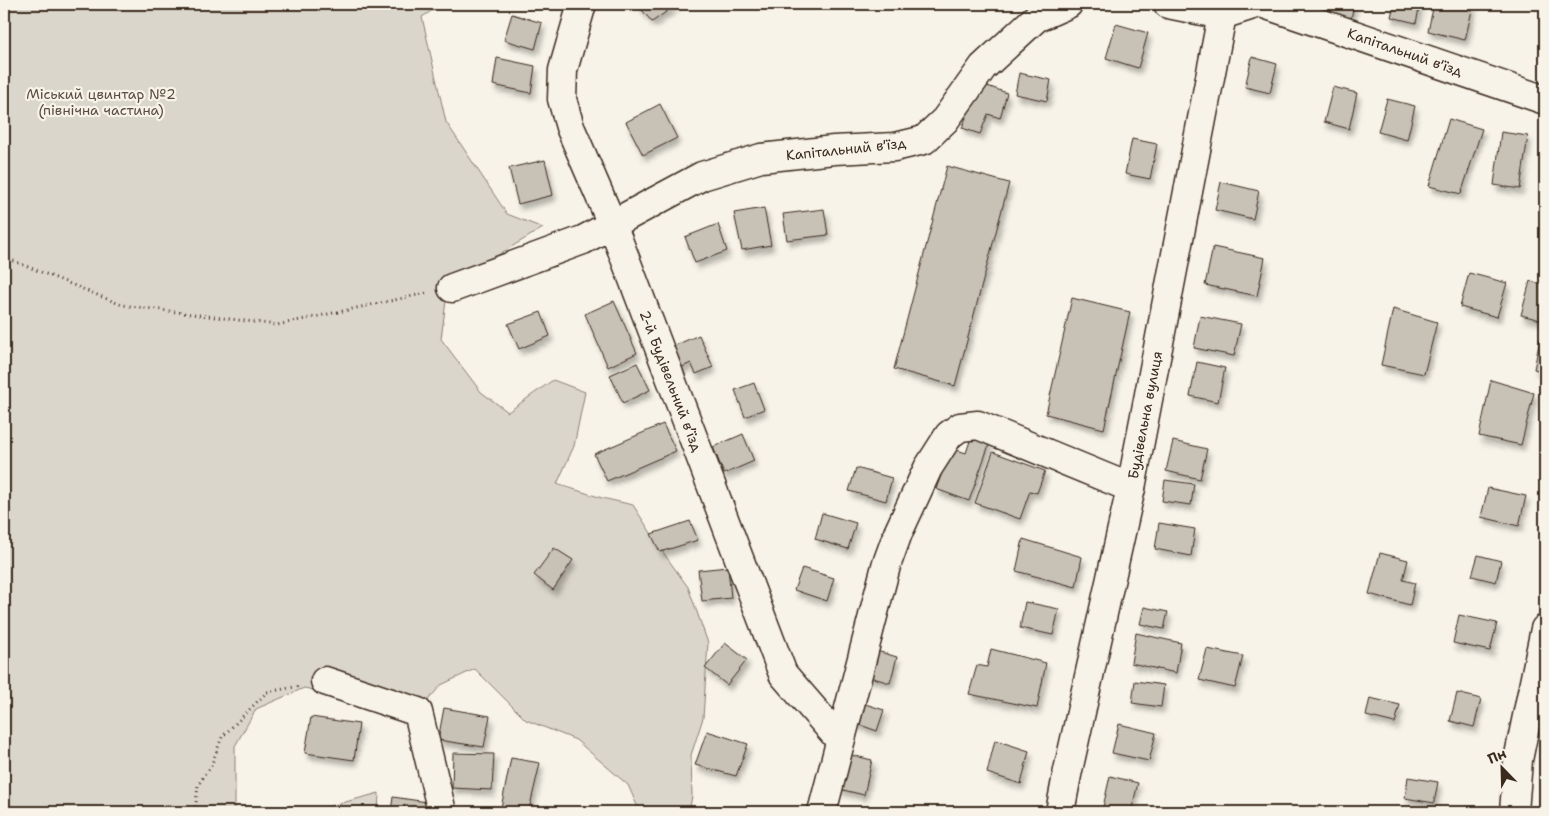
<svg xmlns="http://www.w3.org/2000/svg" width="1549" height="816" font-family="'Shantell Sans',sans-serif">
<defs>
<filter id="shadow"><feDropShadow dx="3" dy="5.5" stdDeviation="2.5" flood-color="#0004"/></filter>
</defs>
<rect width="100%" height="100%" fill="#f7f3e8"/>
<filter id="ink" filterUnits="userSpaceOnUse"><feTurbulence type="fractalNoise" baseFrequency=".02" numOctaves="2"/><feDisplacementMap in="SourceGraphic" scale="10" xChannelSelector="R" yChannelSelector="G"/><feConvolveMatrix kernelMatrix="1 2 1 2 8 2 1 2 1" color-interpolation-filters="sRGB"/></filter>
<g filter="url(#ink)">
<g fill="#dbd6cb" stroke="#8b8074">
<polygon points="4,4 442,4 422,17 446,122 507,214 543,228 501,253 446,301 441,339 481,392 508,412 553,380 585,392 574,446 557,484 602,498 633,505 667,558 688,587 708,643 703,718 691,755 692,796 689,812 640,812 628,785 576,740 526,720 475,669 441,685 418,712 304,688 256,709 235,746 235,812 4,812"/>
<polygon points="379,793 378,812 317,812 323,808"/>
</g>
<g fill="#c8c1b6" stroke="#3b2a1e" filter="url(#shadow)">
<polygon points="637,4 677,4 652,22"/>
<polygon points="1333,4 1354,4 1351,19 1330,14"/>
<polygon points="1394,4 1420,4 1416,23 1391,17"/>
<polygon points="1434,4 1462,4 1473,6 1465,40 1428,31"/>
<polygon points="512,14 542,23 535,49 504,40"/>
<polygon points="1116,24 1148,33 1138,68 1106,58"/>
<polygon points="1252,57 1277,64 1270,93 1245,87"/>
<polygon points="497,58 535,66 531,93 493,85"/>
<polygon points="1019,73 1051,80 1047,101 1015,94"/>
<polygon points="979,83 1007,93 1000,118 988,114 980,134 962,128"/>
<polygon points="1333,87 1357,93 1349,129 1324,122"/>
<polygon points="1387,99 1415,106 1407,140 1378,132"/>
<polygon points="660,104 677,138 643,155 626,122"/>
<polygon points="1449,119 1482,129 1461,194 1429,186"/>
<polygon points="1501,132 1528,136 1520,189 1494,185"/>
<polygon points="1132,139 1157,144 1150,179 1125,174"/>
<polygon points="545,160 553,195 518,204 509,168"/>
<polygon points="947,166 1009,183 955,386 894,369"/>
<polygon points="1221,182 1259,191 1253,219 1215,210"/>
<polygon points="764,208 771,245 742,250 734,213"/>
<polygon points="824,209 828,235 787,240 783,214"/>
<polygon points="718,224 727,251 695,263 685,237"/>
<polygon points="1213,247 1265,258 1257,296 1205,285"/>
<polygon points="1469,273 1507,283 1497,317 1460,307"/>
<polygon points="1530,281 1545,285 1545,321 1521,315"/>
<polygon points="1072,298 1130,312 1104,429 1046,414"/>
<polygon points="614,301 637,353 608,367 585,314"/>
<polygon points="1393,309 1437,322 1424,374 1381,365"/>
<polygon points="541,312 550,336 519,349 508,324"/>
<polygon points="1200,316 1241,324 1234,356 1194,348"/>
<polygon points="699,335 713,367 696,374 691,363 680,368 671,347"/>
<polygon points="1540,339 1545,341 1545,372 1534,369"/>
<polygon points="1197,362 1225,368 1218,402 1190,396"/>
<polygon points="637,363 650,390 623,403 610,375"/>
<polygon points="1491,380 1534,393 1521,445 1479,436"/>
<polygon points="754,383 764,409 745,417 735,390"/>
<polygon points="663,424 676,451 607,481 594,454"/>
<polygon points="743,434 754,461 724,474 713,447"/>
<polygon points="972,435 990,442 969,501 936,489 951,448 966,453"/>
<polygon points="1173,441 1207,449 1200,479 1166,471"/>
<polygon points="993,452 1045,471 1037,493 1030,491 1020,519 975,503"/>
<polygon points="856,468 892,478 886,501 849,491"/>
<polygon points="1165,480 1194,484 1191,505 1162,501"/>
<polygon points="1488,488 1526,496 1519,526 1481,517"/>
<polygon points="822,513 856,523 848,549 815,539"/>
<polygon points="690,521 698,540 660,552 651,534"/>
<polygon points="1159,523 1195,529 1191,556 1155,549"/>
<polygon points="1023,539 1082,557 1076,587 1016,571"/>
<polygon points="554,548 573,560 553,590 534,575"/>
<polygon points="1380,553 1408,560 1403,580 1415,583 1410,605 1369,594"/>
<polygon points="1478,555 1501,561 1496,582 1472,576"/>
<polygon points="728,567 731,598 702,601 698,570"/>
<polygon points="802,568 834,578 827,601 794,590"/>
<polygon points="1025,602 1059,609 1053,635 1020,628"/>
<polygon points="1144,607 1168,612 1164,629 1140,624"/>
<polygon points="1459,615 1497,623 1490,651 1453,643"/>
<polygon points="1136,633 1181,643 1176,673 1131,663"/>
<polygon points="725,643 747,660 727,685 705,668"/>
<polygon points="870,649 897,657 890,683 863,675"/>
<polygon points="991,649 1046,663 1037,708 969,694 977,665 987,667"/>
<polygon points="1207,649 1243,656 1235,688 1199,680"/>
<polygon points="1135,681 1164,685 1161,707 1132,703"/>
<polygon points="1457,693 1481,699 1474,727 1450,721"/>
<polygon points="1370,698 1400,705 1395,723 1366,716"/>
<polygon points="856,701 884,710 877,731 849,721"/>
<polygon points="444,708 490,716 484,747 438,740"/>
<polygon points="311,717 359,724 354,760 305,753"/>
<polygon points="1119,724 1156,733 1149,761 1112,753"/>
<polygon points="707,731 748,744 736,776 695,765"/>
<polygon points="995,740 1029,751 1021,784 987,773"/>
<polygon points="453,753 494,754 492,790 452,788"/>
<polygon points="847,754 872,760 864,795 839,789"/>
<polygon points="511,758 540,763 529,810 501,808"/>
<polygon points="1110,776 1138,783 1131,812 1103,807"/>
<polygon points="1408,777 1438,782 1434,803 1405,798"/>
<polygon points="393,797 427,802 425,812 391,812"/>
</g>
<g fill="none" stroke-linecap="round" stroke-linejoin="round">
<g stroke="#3b2a1e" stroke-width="31">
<g id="minor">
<polyline points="582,4 563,70 562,99 570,127 612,224 783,674 840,740"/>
<polyline points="1168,4 1222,15 1256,4"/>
<polyline points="1264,4 1545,100"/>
<polyline points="452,288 583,240 702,176 761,158 834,150 895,147 924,140 945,120 983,67 1036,18 1068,4"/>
<polyline points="325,681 418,712 442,812"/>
<polyline points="822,812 886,566 898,533 928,468 949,435 960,427 978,425 1131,488"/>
<polyline points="1060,812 1067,775 1131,488 1222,15"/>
</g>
</g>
<g stroke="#3b2a1e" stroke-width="31">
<polyline id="tertiary" points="1514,812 1518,760 1545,629"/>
</g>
<g stroke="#3b2a1e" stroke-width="3" stroke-dasharray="1 4" stroke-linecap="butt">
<polyline points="4,257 122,305 277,325 427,293"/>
<polyline points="195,812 198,785 211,766 222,737 267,692 300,686"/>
</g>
<use href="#minor" stroke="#f7f3e8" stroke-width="28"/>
<use href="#tertiary" stroke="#f7f3e8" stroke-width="28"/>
</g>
</g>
<g text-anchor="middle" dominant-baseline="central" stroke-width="4.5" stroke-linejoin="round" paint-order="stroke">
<g font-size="14" fill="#3b2a1e" stroke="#f7f3e8">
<text transform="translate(1405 52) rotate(19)">Капітальний в'їзд</text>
<text transform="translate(846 149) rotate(-6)">Капітальний в'їзд</text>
<text transform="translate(671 381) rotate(69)">2-й Будівельний в’їзд</text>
<text transform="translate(1145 415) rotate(-79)">Будівельна вулиця</text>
</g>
<g font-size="14" fill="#5b4c41" stroke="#f7f3e8">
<text x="101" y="94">Міський цвинтар №2<tspan x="101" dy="16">(північна частина)</tspan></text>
</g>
</g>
<rect width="1549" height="816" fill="none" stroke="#f7f3e8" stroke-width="20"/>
<rect x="10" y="10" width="1529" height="796" fill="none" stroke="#3b2a1e" stroke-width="2" filter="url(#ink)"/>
<g transform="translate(1502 768) rotate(337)" stroke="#f7f3e8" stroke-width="4" paint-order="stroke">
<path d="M0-4L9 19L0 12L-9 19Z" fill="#3b2a1e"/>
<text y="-8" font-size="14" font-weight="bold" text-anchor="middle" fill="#3b2a1e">Пн</text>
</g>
</svg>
